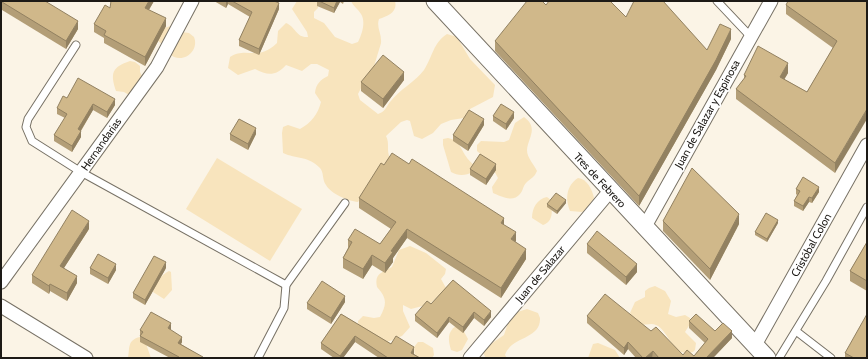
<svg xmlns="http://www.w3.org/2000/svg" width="868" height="359" font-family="Cabin,sans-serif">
<rect width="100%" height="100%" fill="#fbf4e6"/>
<g fill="#f8e4bd">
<path d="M 297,1 L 318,1 L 318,8 L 314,12 L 314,18 L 324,23 L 335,37 L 352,44 L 358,42 C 362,34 366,22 361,14 C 358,9 353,6 351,1 L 395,1 C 398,12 388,16 379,19 C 376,27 382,34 381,43 C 380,47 374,66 373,70 C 368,78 362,85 358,94 L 360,100 L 378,114 C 385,112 386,107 390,102 C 400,89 415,82 424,70 C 433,56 433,43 447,34 L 457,37 L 470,59 L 495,85 L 493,97 L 470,109 L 464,118 L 451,120 L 441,124 L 433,133 L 422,139 L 414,136 L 410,121 L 407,120 L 401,122 L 386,136 C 390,143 386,151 390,158 L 358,202 C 348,201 331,194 326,185 C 322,180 324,172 320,168 C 309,156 296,159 283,153 L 282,133 L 283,127 L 288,125 L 300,129 C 311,123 318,114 321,102 L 315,93 C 316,84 320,80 328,76 L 329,70 L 317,64 L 311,64 L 302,71 L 286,65 C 276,76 268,76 255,69 L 238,75 L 228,68 L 230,57 C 247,46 257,62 277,43 L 278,31 L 286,23 C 296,27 296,38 308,37 L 307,32 L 292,9 Z"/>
<path d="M 173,25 L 182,32 L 189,33 L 194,37 C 199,49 187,62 174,57 C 167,54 165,45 158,41 L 162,29 Z"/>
<path d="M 130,61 L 135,62 L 140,66 L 140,72 L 145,82 L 129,95 L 124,92 L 116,91 C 110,73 112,67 130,61 Z"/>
<path d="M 524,117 C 539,128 528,138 527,150 C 527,158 534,164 537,171 C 534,178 531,178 526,183 C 523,186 523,191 520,194 C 513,203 500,196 493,193 L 492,187 L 498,178 L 490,163 L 477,151 L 477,145 L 481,141 L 504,142 L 509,140 L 515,123 Z"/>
<path d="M 448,138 C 459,140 460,147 465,155 C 468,160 472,163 476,167 L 473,172 C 465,176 458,176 451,172 L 443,145 L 443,139 Z"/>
<polygon points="217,158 302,209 270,261 186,209"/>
<path d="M 578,178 C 587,179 592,189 594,198 L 587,209 L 582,212 L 570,211 C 565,199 566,186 578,178 Z"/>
<path d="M 547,197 L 551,200 C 552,211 554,221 543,225 L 532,218 C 532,208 537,199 547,197 Z"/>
<path d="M 410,246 L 426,253 L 446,269 L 445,274 L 441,279 L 446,288 L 430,304 L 411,309 L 403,305 L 403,311 L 410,327 L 402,336 L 380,345 L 358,326 L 358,321 L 363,316 L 374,318 L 380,317 C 387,304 387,298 377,287 C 374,273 382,273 392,267 L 399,250 Z"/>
<path d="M 169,271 L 171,272 L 172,290 L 164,299 L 153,292 C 154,284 162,274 169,271 Z"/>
<path d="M 655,286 L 665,291 L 671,301 L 668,314 L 676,317 L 685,315 L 690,318 L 690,324 L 685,332 L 696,343 L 695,350 L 693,352 C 672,359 669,330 656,325 C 652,323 646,325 640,325 L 632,318 L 630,313 L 635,302 L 645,297 L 645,291 L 649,288 Z"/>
<path d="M 527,309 L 538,313 L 540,318 C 541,340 511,336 505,355 L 507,358 L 486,358 L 483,353 L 485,348 L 504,335 L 511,314 Z"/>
<path d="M 456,326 L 462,328 L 468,339 L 462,350 L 457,352 L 451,350 C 448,340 447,332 456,326 Z"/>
<path d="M 140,337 L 145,341 L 151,358 L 128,358 C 130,348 127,340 140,337 Z"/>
<polygon points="418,342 423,342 433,348 434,355 432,358 415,358 414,347"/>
<polygon points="598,343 615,350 620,358 588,358 593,344"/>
</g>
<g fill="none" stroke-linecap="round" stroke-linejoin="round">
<g stroke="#777165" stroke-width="9">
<g id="service">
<polyline points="717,1 751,37"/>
<polyline points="76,45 28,119 26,127 32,141 81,172 286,285"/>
<polyline points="796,331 831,358"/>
<polyline points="258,358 284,308 286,285 345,203"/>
<polyline points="779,358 826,281 867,207"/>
</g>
</g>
<g stroke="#777165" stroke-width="15">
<g id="minor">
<polyline points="644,228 771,1"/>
<polyline points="1,282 157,67 192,1"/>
<polyline points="1,306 86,358"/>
<polyline points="755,345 867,145"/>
<polyline points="470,358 610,191"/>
</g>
</g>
<g stroke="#777165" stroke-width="19">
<polyline id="tertiary" points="435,1 767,358"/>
</g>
<use href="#service" stroke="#fff" stroke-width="7"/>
<use href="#minor" stroke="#fff" stroke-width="13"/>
<use href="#tertiary" stroke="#fff" stroke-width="17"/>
</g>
<g fill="#b39e77">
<polygon points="154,1 149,10 166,26 145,66 104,43 104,38 94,32 94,24 110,8"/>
<polygon points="214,1 257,1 279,9 259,55 239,46 239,40 250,17 228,4 226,8"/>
<polygon points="317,1 344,1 343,4 340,2 334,13 317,6"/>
<polygon points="866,1 835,173 736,99 736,89 744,79 744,75 788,73 784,79 807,92 833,48 786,14 786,5"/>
<polygon points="2,2 78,29 66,49 2,10"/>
<polygon points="546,5 626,17 707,50 731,39 716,70 639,206 495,51 495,41"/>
<polygon points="404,80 383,108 361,91 361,82"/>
<polygon points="67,98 115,105 107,118 93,110 81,131 81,137 72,152 54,141 54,135 65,118 57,114 57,108"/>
<polygon points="493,116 514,118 506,130 493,121"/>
<polygon points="484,125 468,151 453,141 453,135"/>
<polygon points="230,134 256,134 248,150 230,140"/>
<polygon points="384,165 504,225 526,259 501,298 407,238 393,258 393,262 385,273 372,265 363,279 343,268 343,258 348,248 348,240 380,244 391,229 359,208 359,198"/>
<polygon points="470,169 496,170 486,185 470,175"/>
<polygon points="796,189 819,192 812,203 809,202 803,211 794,206 794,201 797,195 796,194"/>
<polygon points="566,203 557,214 547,207 547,204"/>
<polygon points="663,221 739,224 710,280 663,231"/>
<polygon points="778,223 767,242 755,235 755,232"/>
<polygon points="89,229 64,268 77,283 67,301 50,291 49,294 32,283 32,275"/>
<polygon points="867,242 867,291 850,281 850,271"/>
<polygon points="587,244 637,272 626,285 587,253"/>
<polygon points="90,268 116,270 108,284 90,274"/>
<polygon points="166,268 145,305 133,298 133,293"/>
<polygon points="453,280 491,317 484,326 474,318 463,333 449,322 437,338 415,321 415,315 431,304"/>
<polygon points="345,302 331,324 307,309 307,303"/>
<polygon points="341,314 391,344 414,353 414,354 420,358 379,358 355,342 343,358 334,358 321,349 321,343"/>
<polygon points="587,316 651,331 683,355 694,356 705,343 689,328 689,321 732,338 713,358 636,358 628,349 624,355 587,323"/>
<polygon points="171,329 170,330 182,342 181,344 203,358 170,358 140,342 140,330"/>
<polygon points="845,353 867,358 845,358"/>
</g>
<g fill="#928161">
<polygon points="149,1 154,1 145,16 145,8"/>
<polygon points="226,1 228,1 228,4 226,8"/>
<polygon points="337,1 340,1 340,2 334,13 334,8"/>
<polygon points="279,3 279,9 259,55 259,49"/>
<polygon points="166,18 166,26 145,66 145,57"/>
<polygon points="78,21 78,29 66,49 66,41"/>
<polygon points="731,29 731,39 716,70 639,206 639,196"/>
<polygon points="788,63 788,73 780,87 780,77"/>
<polygon points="404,72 404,80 383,108 383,99"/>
<polygon points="115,99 115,105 107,118 107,112"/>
<polygon points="93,104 93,110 78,135 78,129"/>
<polygon points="867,109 867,119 835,173 835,163"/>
<polygon points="514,112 514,118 506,130 506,124"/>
<polygon points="484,119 484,125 468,151 468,145"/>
<polygon points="256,128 256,134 248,150 248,144"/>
<polygon points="81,131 81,137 72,152 72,146"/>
<polygon points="496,164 496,170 486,185 486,179"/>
<polygon points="819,187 819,192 812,203 812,198"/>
<polygon points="809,197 809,202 803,211 803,206"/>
<polygon points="566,200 566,203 557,214 557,211"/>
<polygon points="739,214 739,224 710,280 710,269"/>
<polygon points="504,218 504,228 501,223"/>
<polygon points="778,220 778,223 767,242 767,239"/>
<polygon points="89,221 89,229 60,274 60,266"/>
<polygon points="407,229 407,238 393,258 393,262 385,273 385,263 391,251"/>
<polygon points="516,232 516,242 511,239"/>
<polygon points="526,249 526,259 501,298 501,288"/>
<polygon points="372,255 372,265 363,279 363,269"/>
<polygon points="166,262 166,268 145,305 145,300"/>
<polygon points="116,264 116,270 108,284 108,278"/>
<polygon points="637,264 637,272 626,285 626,277"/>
<polygon points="77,276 77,283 67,301 67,293"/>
<polygon points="50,284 50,291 49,294 49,286"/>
<polygon points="345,296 345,302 331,324 331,318"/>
<polygon points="491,311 491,317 484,326 484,320"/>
<polygon points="474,312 474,318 463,333 463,327"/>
<polygon points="449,317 449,322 437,338 437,333"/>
<polygon points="171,323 171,329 168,334 168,328"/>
<polygon points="732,331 732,338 713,358 706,358"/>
<polygon points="355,336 355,342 343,358 340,358 340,356"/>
<polygon points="182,337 182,342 178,349 178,343"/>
<polygon points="628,342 628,349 624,355 624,348"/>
<polygon points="414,347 414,353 412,358 411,353"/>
<polygon points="653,351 652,358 645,358"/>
</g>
<g fill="#d0b88a" stroke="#928161">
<polygon points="3,1 45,1 78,21 66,41 2,2"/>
<polygon points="111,1 149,1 145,8 166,18 145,57 104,35 106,31 94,24 105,5 110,8"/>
<polygon points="232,1 257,1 258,2 258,1 274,1 279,3 259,49 239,40 252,12"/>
<polygon points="319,1 337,1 334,8"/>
<polygon points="527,1 542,1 546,5 549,1 610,1 626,17 634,1 663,1 707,50 720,24 731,29 716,60 639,196 495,41"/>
<polygon points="788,1 866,1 867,2 867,109 835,163 736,89 746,76 744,75 758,46 788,63 780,77 807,92 837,41 786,5"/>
<polygon points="383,55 404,72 383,99 361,82"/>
<polygon points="78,78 115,99 107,112 93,104 78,129 81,131 72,146 54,135 67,114 57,108 63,96 67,98"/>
<polygon points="501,104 514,112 506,124 493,116"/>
<polygon points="469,110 484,119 468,145 453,135"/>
<polygon points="239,119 256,128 248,144 230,134"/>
<polygon points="392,153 409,164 412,159 504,218 501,223 516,232 511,239 526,249 501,288 407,229 391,251 393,252 385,263 372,255 363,269 343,258 352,242 348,240 355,229 380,244 396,222 359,198 381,163 384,165"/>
<polygon points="480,154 496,164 486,179 470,169"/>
<polygon points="692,168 739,214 710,269 663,221"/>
<polygon points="803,177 819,187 812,198 809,197 803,206 794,201 800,191 796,189"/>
<polygon points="556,193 566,200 557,211 547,204"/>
<polygon points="72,210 89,221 60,266 77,276 67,293 50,284 49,286 32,275"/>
<polygon points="766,213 778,220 767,239 755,232"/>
<polygon points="597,231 637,264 626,277 587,244"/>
<polygon points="867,242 867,281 850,271"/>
<polygon points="98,254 116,264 108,278 90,268"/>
<polygon points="154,256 166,262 145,300 133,293"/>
<polygon points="453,280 491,311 484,320 474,312 463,327 449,317 437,333 415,315 427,301 431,304"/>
<polygon points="322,281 345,296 331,318 307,303"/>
<polygon points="605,294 651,331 656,327 683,355 687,350 694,356 708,339 689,321 696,314 715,331 723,323 732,331 706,358 659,358 653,351 645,358 643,358 628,342 624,348 587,316"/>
<polygon points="151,312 171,323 168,328 182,337 178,343 203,357 202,358 179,358 179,357 140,336 143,332 140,330"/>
<polygon points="341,314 391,344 396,336 414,347 411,353 420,358 388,358 355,336 340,356 321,343"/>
<polygon points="867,314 867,358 854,358 845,353"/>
</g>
<g text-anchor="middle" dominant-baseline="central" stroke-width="3.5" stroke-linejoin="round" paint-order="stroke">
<g font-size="11" fill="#1d1a16" stroke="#fff">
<text transform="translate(707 114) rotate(-61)">Juan de Salazar y Espinosa</text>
<text transform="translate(101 144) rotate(-55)">Hernandarias</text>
<text transform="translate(600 180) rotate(47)">Tres de Febrero</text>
<text transform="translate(811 245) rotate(-61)">Cristóbal Colon</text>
<text transform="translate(540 274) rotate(-50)">Juan de Salazar</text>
</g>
</g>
<rect width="868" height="359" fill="none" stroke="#1d1a16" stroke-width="4"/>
</svg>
